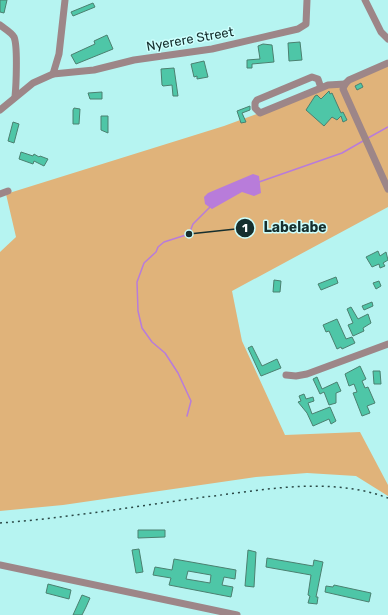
<svg xmlns="http://www.w3.org/2000/svg" width="388" height="615" font-family="Rubik,sans-serif">
<rect width="100%" height="100%" fill="#b6f4f1"/>
<polygon fill="#e0b37a" points="388,66 388,207 232,291 242,341 285,435 360,432 388,485 388,496 356,476 307,473 256,477 63,505 0,511 0,252 16,237 6,194 224,126"/>
<polygon fill="#b87cda" points="253,174 259,176 261,193 254,196 242,192 212,209 205,204 204,197 208,193"/>
<g fill="none" stroke-linecap="round" stroke-linejoin="round">
<g stroke="#b87cda" stroke-width="1.5">
<polyline points="368,138 388,127"/>
<polyline points="259,182 342,153 363,141"/>
<polyline points="187,416 191,401 178,373 165,353 152,342 142,328 138,311 137,282 144,263 156,252 158,247 164,242 189,234 193,224 210,207"/>
</g>
</g>
<g fill="#4ec6a7" stroke="#4b8070" fill-rule="evenodd">
<polygon points="0,0 7,0 4,13 0,12"/>
<polygon points="93,3 95,7 73,16 71,12"/>
<polygon points="107,35 113,49 76,64 71,55 95,44 94,41"/>
<polygon points="300,42 302,60 289,61 288,43"/>
<polygon points="263,44 272,45 274,62 252,64 252,68 247,68 247,60 260,59 258,46"/>
<polygon points="204,61 208,77 197,79 197,76 194,77 191,64"/>
<polygon points="174,68 178,96 173,96 172,85 163,86 162,85 161,69"/>
<polygon points="361,83 363,87 357,90 355,86"/>
<polygon points="329,91 330,94 332,93 341,113 343,112 347,120 343,122 341,116 337,120 332,117 324,126 306,110 315,96 317,95 321,99"/>
<polygon points="102,92 102,99 90,99 88,93"/>
<polygon points="250,106 250,110 242,113 246,122 241,123 237,111"/>
<polygon points="74,108 80,109 79,124 73,124 73,110"/>
<polygon points="101,116 108,116 108,133 101,130"/>
<polygon points="13,122 19,124 14,143 8,141"/>
<polygon points="21,152 33,156 34,154 39,157 40,156 48,159 44,166 34,161 33,164 19,159"/>
<polygon points="378,251 380,256 386,252 388,260 383,263 385,266 380,268 379,264 372,267 366,257"/>
<polygon points="336,277 338,283 321,290 318,284"/>
<polygon points="274,280 281,281 280,292 273,292"/>
<polygon points="379,281 381,286 376,289 373,283"/>
<polygon points="372,302 373,306 364,310 362,306"/>
<polygon points="351,307 358,319 368,314 371,323 363,328 364,331 353,336 348,325 353,323 347,309"/>
<polygon points="337,319 346,339 352,337 355,343 342,349 341,347 337,349 329,331 326,332 323,325"/>
<polygon points="252,346 262,366 277,359 281,368 261,376 248,348"/>
<polygon points="360,366 366,379 362,381 365,388 368,387 375,403 367,406 370,413 362,416 353,393 357,392 354,384 349,386 345,374"/>
<polygon points="373,371 380,371 381,384 374,384"/>
<polygon points="317,377 322,389 337,382 341,391 336,393 336,403 329,405 324,392 320,394 313,379"/>
<polygon points="304,394 306,399 313,397 314,401 308,403 312,414 330,407 336,421 331,424 329,419 313,426 307,413 298,402 301,401 299,396"/>
<polygon points="138,530 165,530 165,537 138,538"/>
<polygon points="139,549 143,572 136,573 132,550"/>
<polygon points="248,550 256,552 254,587 245,586"/>
<polygon points="267,558 313,566 314,560 323,562 316,597 318,597 317,604 308,603 310,596 308,595 311,575 266,567"/>
<path d="M 174,559 L 236,570 L 235,579 L 224,577 L 222,585 L 233,587 L 231,597 L 169,585 L 171,578 L 153,575 L 155,567 L 172,570 ZM 188,571 L 211,575 L 210,583 L 186,579 Z"/>
<polygon points="48,584 71,590 69,599 46,593"/>
<polygon points="334,585 371,593 369,602 325,592 326,586 333,587"/>
<polygon points="82,595 90,598 86,607 82,615 73,615"/>
</g>
<g fill="none" stroke-linecap="round" stroke-linejoin="round">
<g stroke="#9d8688" stroke-width="7">
<polyline points="365,0 381,32 388,39"/>
<path d="M 0,25 C 5,29 11,32 14,37 C 18,46 16,87 15,97"/>
<polyline points="388,63 349,80 345,84 343,89 388,189"/>
<polyline points="53,74 59,54 65,0"/>
<polyline points="321,88 318,79 312,77 257,100 255,103 255,108 260,113 321,88 328,85 345,84"/>
<polyline points="0,110 33,83 53,74 94,70 134,60 212,49 298,29 306,24 307,0"/>
<polyline points="0,194 8,191"/>
<polyline points="286,375 296,376 307,374 388,344"/>
<polyline points="0,565 237,615"/>
</g>
<path stroke="#2a4846" stroke-width="1.5" stroke-dasharray="2 4" stroke-linecap="butt" d="M 0,523 C 68,518 137,506 205,497 C 265,490 329,476 388,498"/>
</g>
<g text-anchor="middle" dominant-baseline="central" stroke-width="3" stroke-linejoin="round" paint-order="stroke">
<g font-size="13" fill="#162f2e" stroke="#cefffd">
<text transform="translate(190 39) rotate(-10)">Nyerere Street</text>
</g>
</g>
<path fill="none" stroke="#162f2e" stroke-width="1.5" d="M189 234L245 228"/>
<g fill="#162f2e" stroke="#cefffd" stroke-width="1.5">
<circle cx="189" cy="234" r="4"/>
<circle cx="245" cy="228" r="10"/>
</g>
<g font-size="12" text-anchor="middle" font-weight="bold" fill="#fff">
<text x="245" y="232">1</text>
</g>
<g font-size="14" text-anchor="middle" font-weight="bold" fill="#162f2e" stroke="#cefffd" stroke-width="3" stroke-linejoin="round" paint-order="stroke">
<text x="295" y="232">Labelabe</text>
</g>
</svg>
